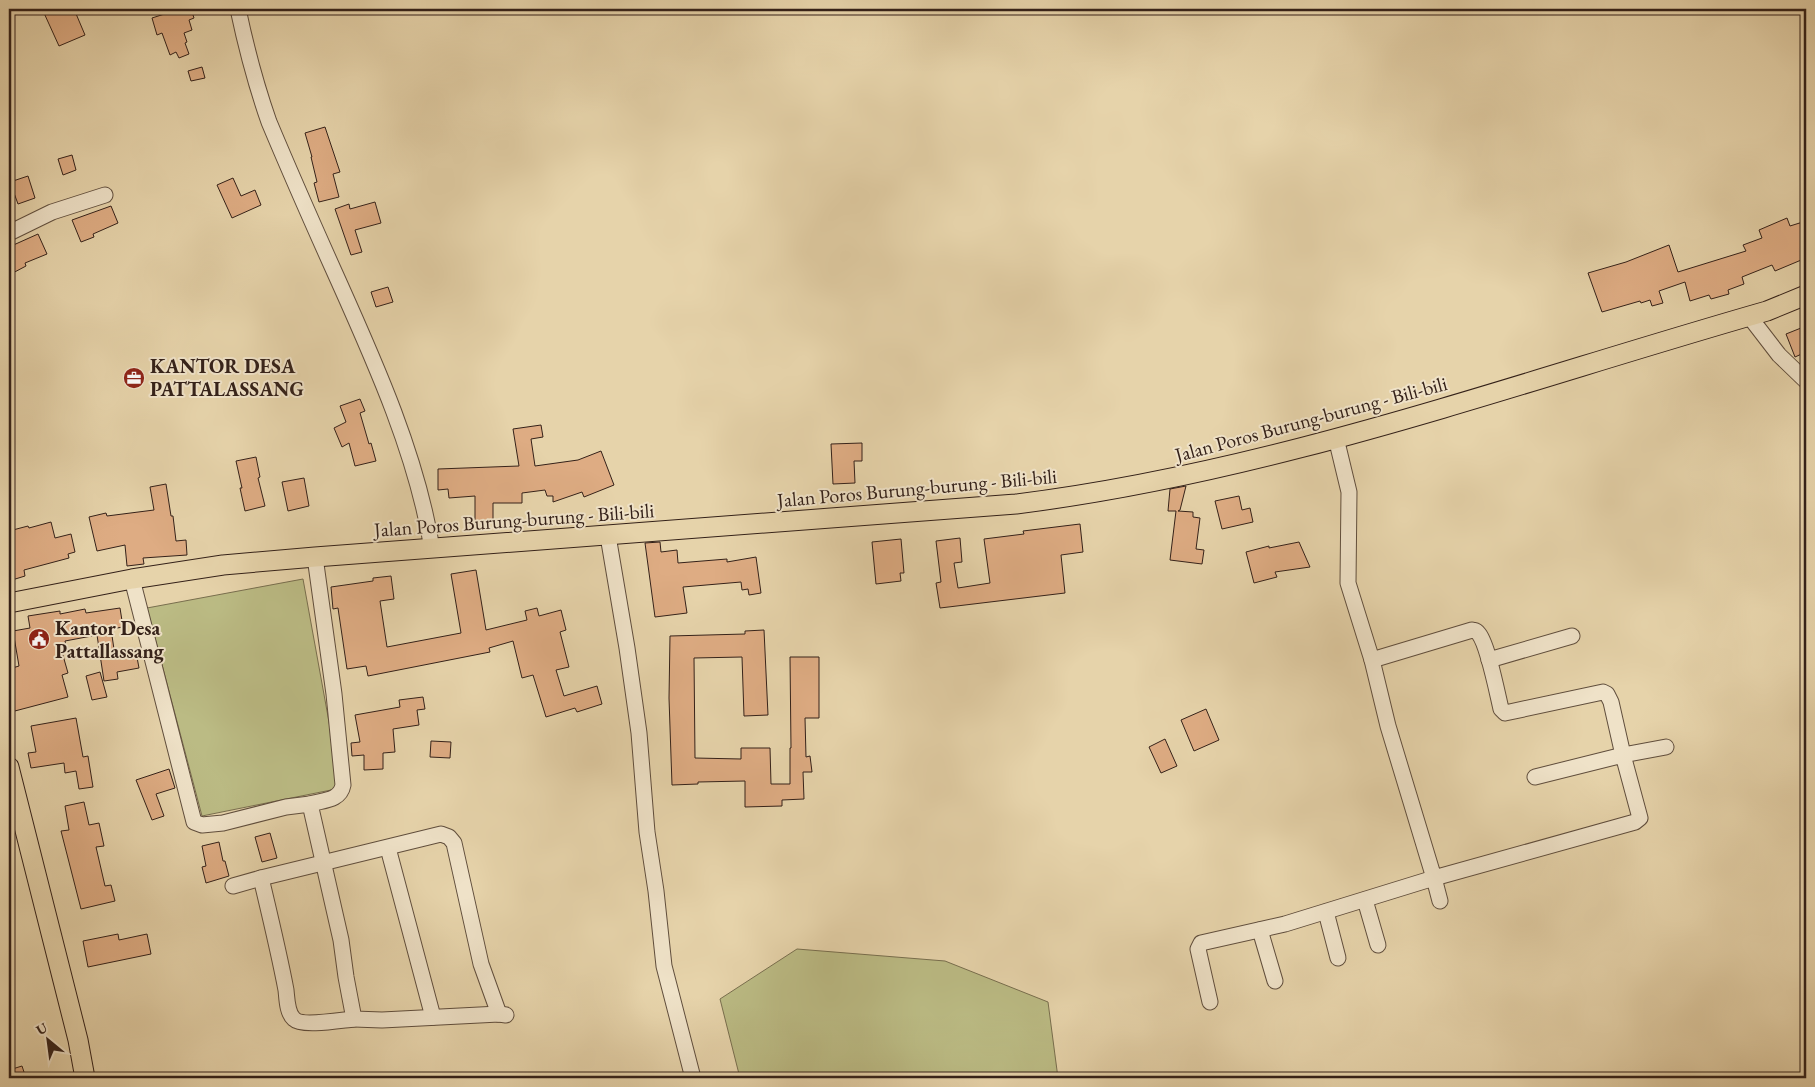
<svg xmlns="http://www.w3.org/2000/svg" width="1815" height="1087" font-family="'EB Garamond',serif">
<rect width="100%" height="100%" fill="#e6d3aa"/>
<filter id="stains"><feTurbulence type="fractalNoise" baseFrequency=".004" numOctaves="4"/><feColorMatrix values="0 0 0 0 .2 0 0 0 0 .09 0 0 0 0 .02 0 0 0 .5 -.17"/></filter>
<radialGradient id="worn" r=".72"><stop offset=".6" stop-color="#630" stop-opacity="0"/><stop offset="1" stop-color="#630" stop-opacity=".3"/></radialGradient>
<g fill="#bbbb84" stroke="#786e4e">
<polygon points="303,579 341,788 202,816 147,608"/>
<polygon points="797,949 945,961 1048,1002 1058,1078 740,1078 720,999"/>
</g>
<g fill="#deac83" stroke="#342119">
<polygon points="54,9 74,9 85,35 59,46 44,13"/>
<polygon points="180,9 191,9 194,18 189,20 192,30 184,33 187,42 185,43 189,54 179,58 176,52 170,55 162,33 157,35 152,18"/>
<polygon points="202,67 205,78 191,81 188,71"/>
<polygon points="325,127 340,172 333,174 339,197 319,202 314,183 317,182 311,157 312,157 305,133"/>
<polygon points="72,155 76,170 63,175 58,159"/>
<polygon points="28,176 35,198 18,204 10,182"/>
<polygon points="233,178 241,196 255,190 261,205 232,218 217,185"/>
<polygon points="375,202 381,223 355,230 362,252 351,255 335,209 349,204 350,209"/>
<polygon points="111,206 118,223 93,234 94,237 81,242 72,220"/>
<polygon points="1787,218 1790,226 1806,221 1806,258 1775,271 1772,265 1742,277 1744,284 1728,290 1729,294 1711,299 1709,295 1690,301 1685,282 1659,291 1663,303 1652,306 1650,300 1641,303 1640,301 1602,312 1588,273 1626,262 1669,245 1678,272 1746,251 1743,245 1762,238 1759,230"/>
<polygon points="38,234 47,254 25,263 26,266 9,275 9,247"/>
<polygon points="388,287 393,302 376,307 371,292"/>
<polygon points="1806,326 1806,352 1795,357 1786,334"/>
<polygon points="360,399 365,411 360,413 369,444 371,443 376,461 355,466 349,443 342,447 334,428 346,422 340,406"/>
<polygon points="541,425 543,437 531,439 535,466 578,460 601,451 614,485 584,497 582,492 553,502 553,496 547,496 545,490 522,493 522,503 493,503 493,521 475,521 475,496 449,498 448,489 438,490 438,469 519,466 513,429"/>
<polygon points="862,443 862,461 854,461 855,483 833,484 831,444"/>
<polygon points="256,457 260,477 258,478 265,506 245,511 240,488 242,488 236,461"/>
<polygon points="304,478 309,506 288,511 282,482"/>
<polygon points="166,484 171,516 173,516 176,541 186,540 187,555 143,558 144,564 127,566 125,545 97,551 89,517 106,513 107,516 154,510 150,487"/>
<polygon points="1186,486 1180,510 1178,511 1193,512 1193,517 1200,518 1196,549 1204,550 1202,564 1170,560 1176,511 1168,511 1170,489"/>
<polygon points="1239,496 1242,510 1250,508 1253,522 1222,529 1215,501"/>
<polygon points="51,522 55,538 71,534 75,552 68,554 69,558 24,570 25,576 12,580 9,568 9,531 28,526 29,528"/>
<polygon points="1080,524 1083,552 1061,555 1065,593 940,608 936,583 941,582 936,541 960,538 962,562 954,563 958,588 990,583 984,539 1024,534 1023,531"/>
<polygon points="901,539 904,573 900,573 901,581 876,584 872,542"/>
<polygon points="660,542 661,552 677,550 678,563 727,559 727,562 756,557 761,593 749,595 748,589 742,590 741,582 683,587 687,613 655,617 645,543"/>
<polygon points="1299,542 1310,567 1275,572 1277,577 1254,583 1246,552 1269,546 1269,548"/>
<polygon points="476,570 486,630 527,620 525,611 537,608 539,616 561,610 566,630 560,632 569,667 556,670 564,696 597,686 602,704 577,712 575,708 546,717 533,675 522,678 513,641 489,648 490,652 368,676 366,666 347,669 338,608 333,609 331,587 373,581 373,578 391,576 394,599 380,601 387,647 461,633 451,574"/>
<polygon points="120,608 123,627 111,629 115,656 136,652 139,668 117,672 118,679 104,681 97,635 65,641 67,651 62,652 68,673 62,675 68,697 11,712 9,701 9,669 19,666 13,631 30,628 28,616 60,611 60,614 85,609 86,613"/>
<polygon points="764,630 768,715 744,716 742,657 694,658 695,758 741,759 741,748 770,748 771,784 790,784 790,748 791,748 790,657 819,657 819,718 805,718 806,757 810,756 812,772 803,772 804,799 782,800 782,806 745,807 745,781 698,782 698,784 672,785 669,698 670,636 745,634 745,631"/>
<polygon points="100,672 107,697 92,700 86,676"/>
<polygon points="423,697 425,709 417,710 419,725 393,729 395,752 383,753 383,769 364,770 364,755 352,756 351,743 360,742 355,715 400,707 399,700"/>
<polygon points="1206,709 1219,740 1194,751 1181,720"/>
<polygon points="76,718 83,757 88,756 93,787 79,789 76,771 65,773 64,763 31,768 28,753 36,752 31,726"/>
<polygon points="1165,739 1177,766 1161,773 1149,747"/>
<polygon points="431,741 451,742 450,758 430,757"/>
<polygon points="169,769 175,788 156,794 164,816 152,820 136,780"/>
<polygon points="84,802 89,825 99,823 104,846 96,847 105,886 111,885 115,901 81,909 61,831 69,830 65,806"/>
<polygon points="270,833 277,858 262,862 255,837"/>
<polygon points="219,842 223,861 225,861 229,876 206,883 202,867 206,866 202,846"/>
<polygon points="118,934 119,940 147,934 151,954 88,967 83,941"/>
<polygon points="22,1066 26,1078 9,1078 9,1070"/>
</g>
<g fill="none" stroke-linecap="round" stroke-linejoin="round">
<g stroke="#604e3d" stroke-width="17">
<g id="minor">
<path d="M 238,9 C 246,47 256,85 269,122 C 290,172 312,222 334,271 C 373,358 417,454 432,549"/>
<polyline points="9,233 52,212 105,195"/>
<polyline points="1749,316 1779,355 1806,381"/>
<polyline points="1336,438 1349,492 1348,583 1372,660 1388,726 1434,878 1635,822 1640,818 1623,755 1535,777"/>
<polyline points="608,536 627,648 639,733 647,832 656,891 664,966 693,1078"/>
<polyline points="132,579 194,822 202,825 223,823 286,807 310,804 341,940 346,977 354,1019 382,1020 499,1014 506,1015"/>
<path d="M 1372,660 L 1472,630 C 1476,631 1476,630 1479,634 C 1488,646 1497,692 1501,709 L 1505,713 L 1603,692 L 1607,694 L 1611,702 L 1623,755 L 1666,747"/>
<polyline points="1489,660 1572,636"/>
<path d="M 310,804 C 323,800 340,801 343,785 L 334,694 L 315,557"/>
<polyline points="388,848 433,1017"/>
<polyline points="233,886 261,878"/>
<polyline points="1365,900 1378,945"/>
<polyline points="1326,912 1338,958"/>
<polyline points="1260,930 1275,981"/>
<polyline points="1210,1002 1198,949 1201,943 1285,924 1434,878 1440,901"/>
<path d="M 354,1019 C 342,1020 302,1027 294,1019 C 287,1013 287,999 286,990 C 279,953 270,916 261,878 L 441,834 L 449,837 L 454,843 L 481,964 L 499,1014"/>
</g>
</g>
<g stroke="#342119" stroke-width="21">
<g id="major">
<path d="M 9,603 L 132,579 L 223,565 L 315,557 L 1016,504 C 1274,472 1518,382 1767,311 L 1806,295"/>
<polyline points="9,767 78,1040 85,1078"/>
</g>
</g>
<use href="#minor" stroke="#efe2c8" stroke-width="15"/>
<use href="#major" stroke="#e6d3aa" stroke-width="19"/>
</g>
<defs>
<g id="office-disc" transform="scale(1.125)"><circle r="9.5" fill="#8f2418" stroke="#efe2c8"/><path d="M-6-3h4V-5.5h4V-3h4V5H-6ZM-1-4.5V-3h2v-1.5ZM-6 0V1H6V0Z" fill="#fff"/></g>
<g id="civic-disc" transform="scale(1.125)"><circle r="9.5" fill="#8f2418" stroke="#efe2c8"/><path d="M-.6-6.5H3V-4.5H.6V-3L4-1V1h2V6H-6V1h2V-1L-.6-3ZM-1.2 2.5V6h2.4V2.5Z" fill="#fff"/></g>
</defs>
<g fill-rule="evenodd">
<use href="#office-disc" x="134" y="378"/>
<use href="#civic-disc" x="39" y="639"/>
</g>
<g text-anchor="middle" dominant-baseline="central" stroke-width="4" stroke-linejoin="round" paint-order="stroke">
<g font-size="20" font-weight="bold" fill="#342119" stroke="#efe2c8" text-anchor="start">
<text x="150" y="366">KANTOR DESA<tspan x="150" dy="23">PATTALASSANG</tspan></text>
<text x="55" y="628">Kantor Desa<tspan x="55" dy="23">Pattallassang</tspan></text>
</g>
<g font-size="20" fill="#342119" stroke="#efe2c8">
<text transform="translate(1311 419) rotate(-15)">Jalan Poros Burung-burung - Bili-bili</text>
<text transform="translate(917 488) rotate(-5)">Jalan Poros Burung-burung - Bili-bili</text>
<text transform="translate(514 520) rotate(-4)">Jalan Poros Burung-burung - Bili-bili</text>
</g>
</g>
<rect width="1815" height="1087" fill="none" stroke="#e6d3aa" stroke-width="30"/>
<rect x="10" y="10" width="1795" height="1067" fill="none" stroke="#342119" stroke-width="2.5"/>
<rect x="15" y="15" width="1785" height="1057" fill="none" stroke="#342119"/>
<g transform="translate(48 1040) rotate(331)" stroke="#efe2c8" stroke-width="4" paint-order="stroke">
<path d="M0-4L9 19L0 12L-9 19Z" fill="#342119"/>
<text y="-8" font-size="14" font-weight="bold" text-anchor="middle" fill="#342119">U</text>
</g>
<rect width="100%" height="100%" filter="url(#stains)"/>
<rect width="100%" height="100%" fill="url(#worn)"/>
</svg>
